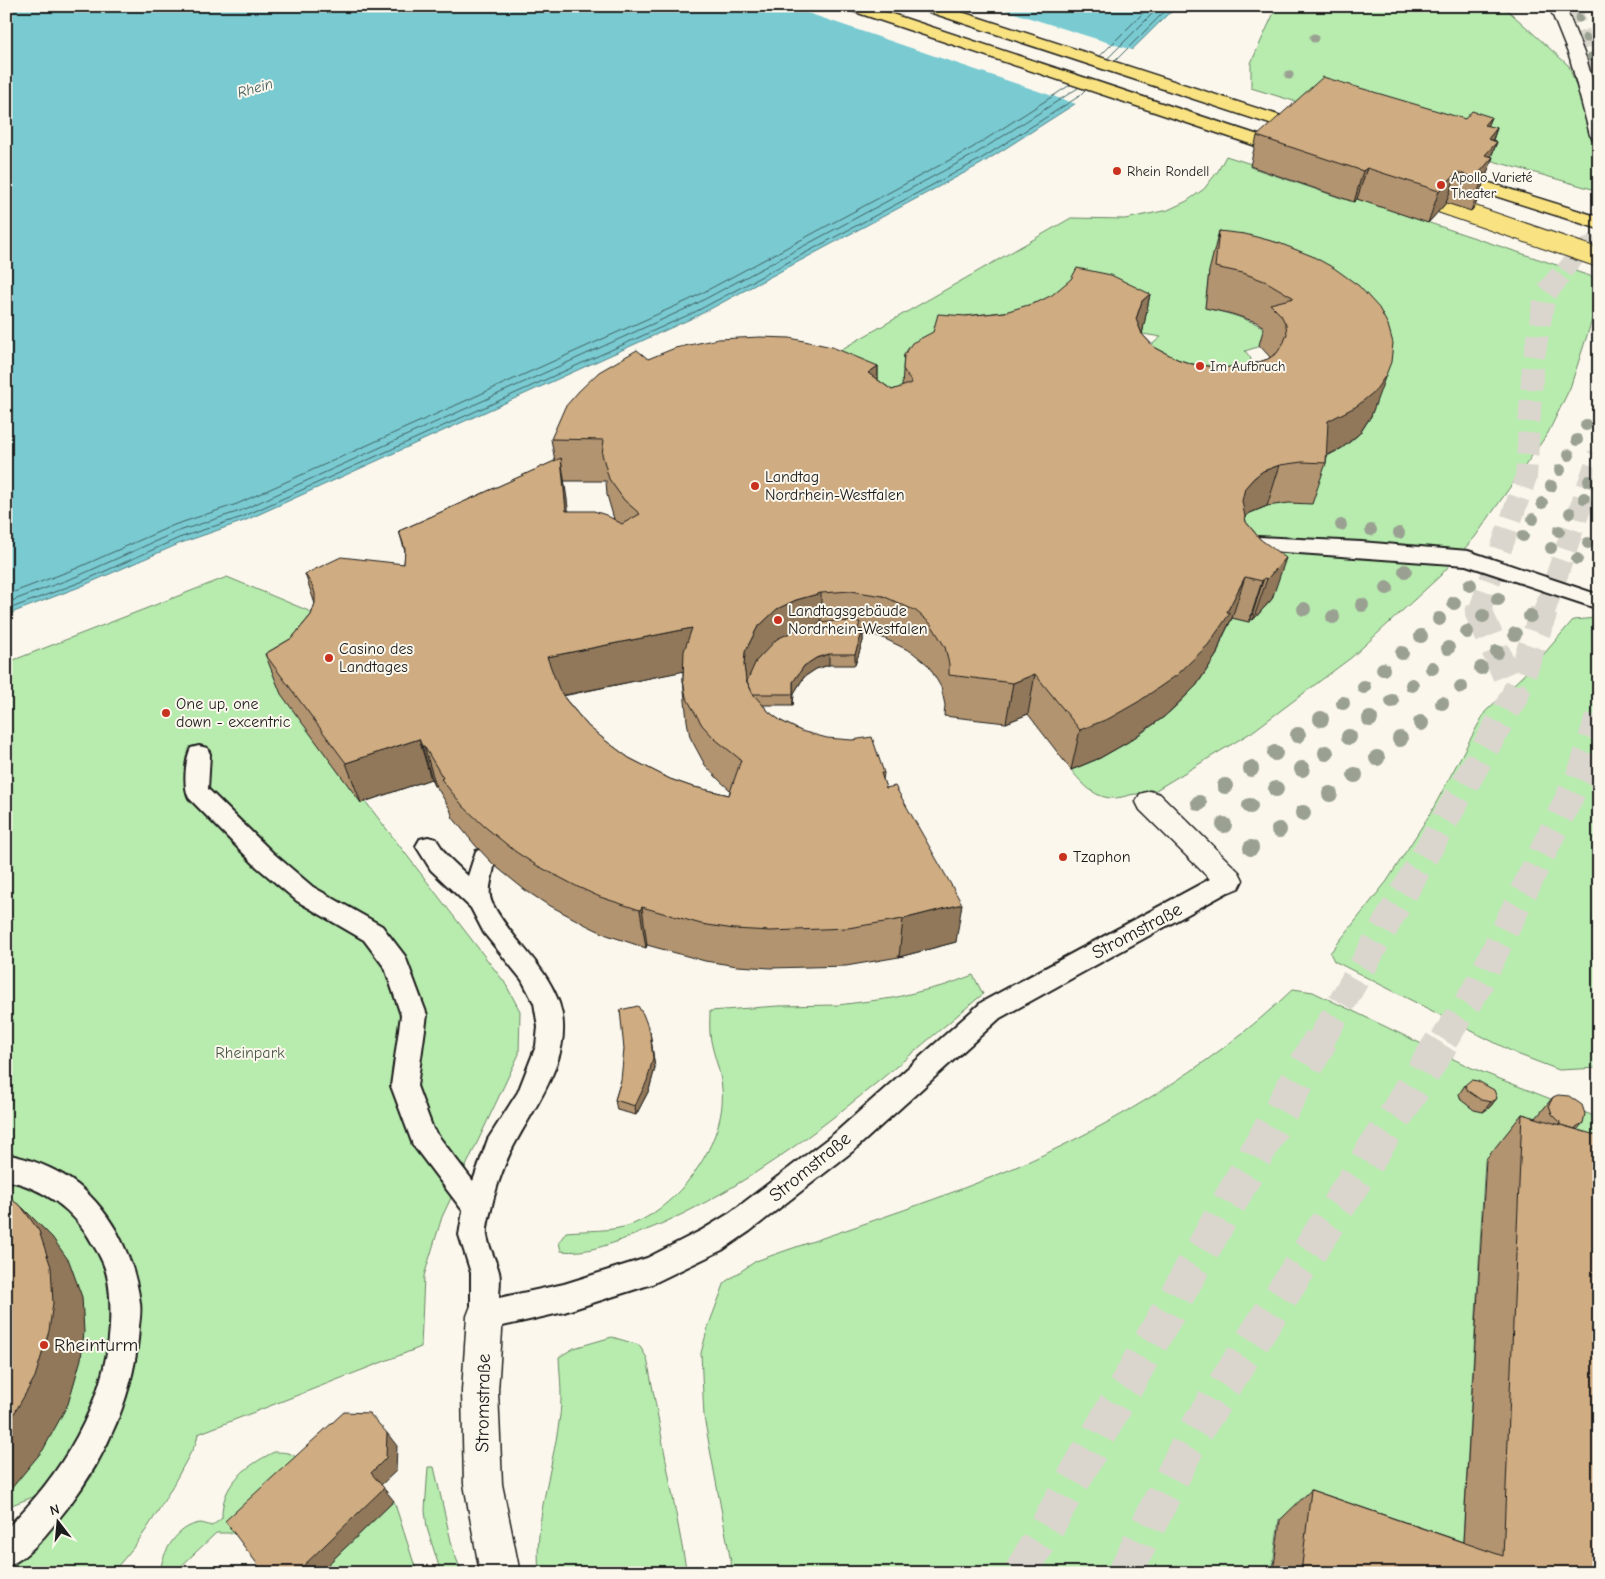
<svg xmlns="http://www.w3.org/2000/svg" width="1605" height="1579" font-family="'Comic Neue',sans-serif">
<rect width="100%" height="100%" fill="#fbf7ec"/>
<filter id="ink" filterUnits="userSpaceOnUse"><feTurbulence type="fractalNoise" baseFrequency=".02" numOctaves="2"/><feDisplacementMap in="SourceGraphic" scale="10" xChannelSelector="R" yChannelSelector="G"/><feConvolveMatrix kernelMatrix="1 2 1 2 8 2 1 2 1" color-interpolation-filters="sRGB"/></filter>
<g filter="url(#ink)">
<g fill="#b7ecae" stroke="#6a8465">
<polygon points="1277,6 1503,6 1569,66 1593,134 1599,168 1599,191 1454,150 1251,88 1251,63"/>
<path d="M 1226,156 L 1251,164 L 1250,167 L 1353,202 L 1357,199 L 1599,279 L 1593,317 L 1570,388 L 1548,433 L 1475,537 L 1440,576 L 1352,657 L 1252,732 L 1146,796 C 1138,792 1130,795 1122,797 C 1098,802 1085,787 1071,770 C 1117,750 1163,725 1195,686 C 1203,677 1210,665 1217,654 L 1216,652 L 1232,618 L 1249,622 L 1251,619 L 1253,620 L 1241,519 L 1250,513 L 1267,506 L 1324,458 L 1349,443 L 1360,433 L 1371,416 L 1376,403 L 1209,271 L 1205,308 C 1234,314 1258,322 1282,339 L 1245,351 L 1250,357 L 1254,369 L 1238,390 L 1150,346 L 1161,337 L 1143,334 L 1116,322 L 900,399 L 807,369 L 1071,218 L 1125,219 L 1168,210 L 1187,201 L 1204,189 L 1218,171 Z"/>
<path d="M 227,577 L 316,614 L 282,693 L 505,983 L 520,1011 L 519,1054 L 442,1217 L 424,1276 L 421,1347 L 198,1434 L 196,1443 C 171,1488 148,1536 111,1573 L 6,1573 L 6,1568 L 59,1518 L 93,1475 L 6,1507 L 6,663 Z"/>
<polygon points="1597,618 1599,619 1599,1068 1559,1070 1517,1054 1334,961 1330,953 1387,881 1430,814 1485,712 1538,661 1573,620"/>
<path d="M 973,975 L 983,994 C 875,1083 767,1185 634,1235 C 611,1244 586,1254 561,1251 L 559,1242 L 566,1232 C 587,1230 613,1232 633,1224 C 680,1205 727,1141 722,1089 C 721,1072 714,1057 711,1041 C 709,1032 710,1020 710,1011 L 778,1006 L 838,1005 L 893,998 L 946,985 Z"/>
<path d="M 1293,989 L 1313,992 L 1472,1068 L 1599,1118 L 1599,1152 L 1518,1167 L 1485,1160 L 1461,1573 L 1434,1573 L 1279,1519 L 1272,1573 L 733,1573 L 704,1417 L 701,1353 L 708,1327 L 725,1282 L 756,1261 C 835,1233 915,1208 992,1177 C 1097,1135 1211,1068 1293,989 Z"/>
<path d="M 612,1337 L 639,1345 L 647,1358 L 687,1573 L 539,1573 C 534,1521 552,1472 559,1422 C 563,1400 560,1379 559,1357 L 574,1348 Z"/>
<path d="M 274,1452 C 294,1452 295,1455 307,1470 L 239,1533 L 216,1533 L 174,1573 L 160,1573 C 162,1552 177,1526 200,1523 C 203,1523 208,1525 212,1526 L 222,1518 C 221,1484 246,1466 274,1452 Z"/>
<polygon points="428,1467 434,1467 453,1550 462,1573 441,1573 427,1528 425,1510"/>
<polygon points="394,1501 417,1573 319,1573"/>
</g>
<polygon fill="#79cad1" stroke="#548489" points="6,6 1183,6 1168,14 1081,100 981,164 697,316 244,521 181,543 82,586 6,615"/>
<polygon fill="#fbf7ec" points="787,6 992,6 1135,51 1079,105"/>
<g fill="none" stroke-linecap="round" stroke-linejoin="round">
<g stroke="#416264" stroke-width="1">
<polyline points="1100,56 1150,6"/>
<polyline points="1108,58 1160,6"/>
<polyline points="1115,61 1165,11 1173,6"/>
<polyline points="6,595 75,569 174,525 237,504 689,300 972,148 1070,85"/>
<polyline points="6,603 78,576 176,532 240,511 692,306 975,154 1078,88"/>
<polyline points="6,610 81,582 179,538 242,517 695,312 979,160 1078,97 1085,90"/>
</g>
<g stroke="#dad6cd" stroke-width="18" stroke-dasharray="18 9" stroke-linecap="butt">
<polyline points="1572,6 1599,87"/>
<polyline points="1564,271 1582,250 1599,240"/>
</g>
<g stroke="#dad6cd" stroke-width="22" stroke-dasharray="22 11" stroke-linecap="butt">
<polyline points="1479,612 1526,477 1533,363 1545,294 1565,270"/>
<polyline points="1544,612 1599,454"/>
</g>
<g stroke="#dad6cd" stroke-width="28" stroke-dasharray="28 14" stroke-linecap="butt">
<polyline points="1480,611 1479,613 1515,695"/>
<polyline points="1321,1040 1515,695 1544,611"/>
<polyline points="1444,1040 1477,988 1583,769 1599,717"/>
</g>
<g stroke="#dad6cd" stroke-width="35" stroke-dasharray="35 18" stroke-linecap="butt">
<polyline points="1021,1573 1321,1039"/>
<polyline points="1125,1573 1193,1435 1444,1039"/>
</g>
<g stroke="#1c1c1c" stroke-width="4">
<g id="service">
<polygon points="1238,536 1361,542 1468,551 1599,595 1599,609 1466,565 1231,548 1228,543 1231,538"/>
<path d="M 199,746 L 207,748 L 210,754 L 208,789 L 273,853 L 313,887 L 382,926 L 405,956 L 427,1015 L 417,1086 L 433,1129 L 473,1181 L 488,1139 L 518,1092 L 536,1046 L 538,1027 L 534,1003 L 522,980 L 484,933 L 471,908 L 431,870 L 416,846 L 420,839 L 428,837 L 436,839 L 447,856 L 468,876 L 476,851 L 484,849 L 492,851 C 500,867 484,886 492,903 C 510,939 545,963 559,1003 C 577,1056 532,1108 510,1153 C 503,1168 494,1193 491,1210 C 489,1217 486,1228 487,1236 C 489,1248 496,1260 499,1272 C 501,1280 499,1290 499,1298 L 564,1284 L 647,1258 L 702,1230 L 730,1213 L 835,1133 L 982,1002 L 1221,873 L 1229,870 L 1237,873 L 1241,880 L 1237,887 L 1000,1018 L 853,1151 L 750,1231 L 722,1250 L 652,1284 L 564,1312 L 485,1330 L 475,1326 L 471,1316 L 471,1273 L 459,1235 L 463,1211 L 413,1145 L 391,1086 L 401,1015 L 385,968 L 364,940 L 297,901 L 257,867 L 189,798 C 183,787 185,760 191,748 Z"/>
<path d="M 6,1154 C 57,1165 91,1186 117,1232 C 129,1255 137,1277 140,1303 C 141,1311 140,1319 139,1326 C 136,1390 107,1456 68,1507 C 51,1528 32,1556 6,1567 L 6,1529 C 61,1475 105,1405 110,1327 C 111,1306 111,1282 103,1263 C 100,1256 96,1249 92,1243 C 74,1209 43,1188 6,1180 Z"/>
</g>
</g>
<g stroke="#1c1c1c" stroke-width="3">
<g id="pedestrian">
<polygon points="1549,6 1565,6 1586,58 1599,103 1599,140 1593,139 1590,135 1570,58"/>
<polygon points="1150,791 1160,794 1239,872 1243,880 1239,888 1229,892 1219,888 1140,810 1136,802 1140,794"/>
</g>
</g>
<g stroke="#1c1c1c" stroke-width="3">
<polygon id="minor" points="485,1298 498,1303 503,1316 498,1391 502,1484 520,1573 480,1573 464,1484 462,1391 467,1316 472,1303"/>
</g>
<g stroke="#1c1c1c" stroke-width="3">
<g id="trunk">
<polygon points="844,6 868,6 1298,148 1301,152 1298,156 1292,157 1286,156 846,9"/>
<polygon points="918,6 943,6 1315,127 1318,131 1315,135 1309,136 1303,135 920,9"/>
<polygon points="1448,170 1599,217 1599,229 1442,179 1439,175 1442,171"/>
</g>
</g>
<use href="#service" fill="#fbf7ec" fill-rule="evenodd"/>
<use href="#pedestrian" fill="#fbf7ec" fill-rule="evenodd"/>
<use href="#minor" fill="#fbf7ec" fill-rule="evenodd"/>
<use href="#trunk" fill="#f8e281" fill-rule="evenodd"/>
<g stroke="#1c1c1c" stroke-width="20" stroke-linecap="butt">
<polyline id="trunk-bridge" points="1410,193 1599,258"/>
</g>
<use href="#trunk-bridge" stroke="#f8e281" stroke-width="18"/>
</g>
<g fill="#9aa192">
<circle cx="1579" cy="18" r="4.5"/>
<circle cx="1314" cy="38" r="4.5"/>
<circle cx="1586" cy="38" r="4.5"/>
<circle cx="1591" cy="57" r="4.5"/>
<circle cx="1289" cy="75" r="4.5"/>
<circle cx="1586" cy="425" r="6"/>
<circle cx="1577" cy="440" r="6"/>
<circle cx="1569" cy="455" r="6"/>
<circle cx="1560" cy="470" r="6"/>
<circle cx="1589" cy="481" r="6"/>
<circle cx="1551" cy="486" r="6"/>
<circle cx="1584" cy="498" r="6"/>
<circle cx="1542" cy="503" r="6"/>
<circle cx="1570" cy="513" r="6"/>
<circle cx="1533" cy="519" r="6"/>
<circle cx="1341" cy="525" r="6"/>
<circle cx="1371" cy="530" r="6"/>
<circle cx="1559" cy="531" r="6"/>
<circle cx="1399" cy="533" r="6"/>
<circle cx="1523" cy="536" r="6"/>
<circle cx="1588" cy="543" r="6"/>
<circle cx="1551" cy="548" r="6"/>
<circle cx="1577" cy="559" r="6"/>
<circle cx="1405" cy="571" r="7"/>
<circle cx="1470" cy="585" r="7"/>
<circle cx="1387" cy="588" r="7"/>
<circle cx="1498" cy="599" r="7"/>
<circle cx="1454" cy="603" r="7"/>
<circle cx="1362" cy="605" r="7"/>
<circle cx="1304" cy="609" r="7"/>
<circle cx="1483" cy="616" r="7"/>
<circle cx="1530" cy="616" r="7"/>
<circle cx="1333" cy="617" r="7"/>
<circle cx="1439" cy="619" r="7"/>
<circle cx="1467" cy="632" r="7"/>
<circle cx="1515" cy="634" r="7"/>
<circle cx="1421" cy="636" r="7"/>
<circle cx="1448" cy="648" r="7"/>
<circle cx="1497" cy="652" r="7"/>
<circle cx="1402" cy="653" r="7"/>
<circle cx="1432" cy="668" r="7"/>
<circle cx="1481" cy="668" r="7"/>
<circle cx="1383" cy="669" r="7"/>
<circle cx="1412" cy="685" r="7"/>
<circle cx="1364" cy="687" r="7"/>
<circle cx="1461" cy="687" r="7"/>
<circle cx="1392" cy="701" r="7"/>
<circle cx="1343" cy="703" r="7"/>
<circle cx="1442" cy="703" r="7"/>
<circle cx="1321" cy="719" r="8"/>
<circle cx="1370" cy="719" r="8"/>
<circle cx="1421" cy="723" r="8"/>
<circle cx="1298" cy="735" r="8"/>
<circle cx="1349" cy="737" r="8"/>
<circle cx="1400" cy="739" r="8"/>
<circle cx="1275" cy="753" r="8"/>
<circle cx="1326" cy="753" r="8"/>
<circle cx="1377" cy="758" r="8"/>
<circle cx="1251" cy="769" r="8"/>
<circle cx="1302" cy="769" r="8"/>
<circle cx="1355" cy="775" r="8"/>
<circle cx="1225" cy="786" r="8"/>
<circle cx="1276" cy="789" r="8"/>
<circle cx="1330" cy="794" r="8"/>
<circle cx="1199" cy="803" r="8"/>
<circle cx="1250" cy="806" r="8"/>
<circle cx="1303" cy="813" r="8"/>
<circle cx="1224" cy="825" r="8"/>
<circle cx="1279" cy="830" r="8"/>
<circle cx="1251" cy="848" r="8"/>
</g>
<g fill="#b2946f" stroke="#1c1c1c" fill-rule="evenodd">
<polygon points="1590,6 1599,6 1599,29"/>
<polygon points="1491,117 1487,126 1497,128 1493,140 1497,142 1491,157 1493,157 1475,206 1471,211 1446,203 1428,223 1357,199 1354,202 1250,166 1257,136"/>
<path d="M 1219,231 L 1279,243 L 1371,416 L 1360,433 L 1342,448 L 1327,456 L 1326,463 L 1312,504 L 1289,503 L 1267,506 L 1250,513 L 1245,517 L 1246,522 L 1260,539 L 1272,599 L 1253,620 L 1251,619 L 1249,622 L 1232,618 L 1222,638 L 1217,654 L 1196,686 L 1165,716 L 1128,742 L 1100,758 L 1071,770 L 1028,714 L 1006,723 L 944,716 L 945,705 L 941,687 L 928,665 L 912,652 L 881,637 L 863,634 L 863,641 L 855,665 L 829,665 L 816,669 L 804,677 L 794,693 L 793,705 L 763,705 L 769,712 L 781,721 L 884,773 L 883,780 L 886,788 L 956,942 L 899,957 L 846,966 L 771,968 L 737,966 L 705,961 L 647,945 L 646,948 L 607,935 L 586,925 L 545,903 L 525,890 L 494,865 L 475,845 L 453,818 L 450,809 L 436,786 L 434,786 L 431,779 L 361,803 L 281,694 L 265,654 L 292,638 L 311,615 L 315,604 L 305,574 L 404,564 L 405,552 L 399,531 L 555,461 L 551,439 L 648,359 L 878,366 L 878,380 L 892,390 L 902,387 L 904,355 L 966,316 L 1005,312 L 1150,294 L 1142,334 L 1154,347 L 1177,359 L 1192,364 L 1222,368 L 1250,365 L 1268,359 L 1270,357 L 1259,345 L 1264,327 L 1256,322 L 1232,314 L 1205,308 L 1209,271 ZM 564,481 L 606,481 L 607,495 L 614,519 L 568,511 ZM 683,671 L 683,680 L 687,721 L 690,737 L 705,765 L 718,779 L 730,790 L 729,795 L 690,786 L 670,779 L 629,758 L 606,741 L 588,726 L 563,696 Z"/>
<polygon points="650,1032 655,1068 649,1090 636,1115 617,1110 615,1100 621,1080"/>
<polygon points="1465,1085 1497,1098 1490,1107 1483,1112 1474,1110 1461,1100 1459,1094"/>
<polygon points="1553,1097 1583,1123 1577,1130 1599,1573 1273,1573 1280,1520 1311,1490 1463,1542 1486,1159 1522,1114 1536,1118"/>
</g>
<g fill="#91785a" stroke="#1c1c1c">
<polygon points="1491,117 1479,147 1484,125"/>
<polygon points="1497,128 1489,150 1497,142 1489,161 1493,157 1475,206 1471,211 1482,180 1476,178 1488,139"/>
<polygon points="1367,168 1357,199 1354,202 1363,171"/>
<polygon points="1457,172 1446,203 1428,223 1439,191"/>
<polygon points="1150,294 1142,335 1136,319 1142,301"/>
<polygon points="878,366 877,408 868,373"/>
<polygon points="1386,375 1371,416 1360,433 1342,448 1314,462 1328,421"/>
<polygon points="561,458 567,499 573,552 566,511"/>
<polygon points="1280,465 1267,506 1250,513 1241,519 1233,530 1245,488 1254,478 1263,471"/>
<polygon points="1286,558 1272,599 1253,620 1267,579"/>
<polygon points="1245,577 1232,618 1222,638 1217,654 1196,686 1165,716 1128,742 1100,758 1071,770 1080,730 1227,612"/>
<polygon points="1264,578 1251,619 1249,622 1262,581"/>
<polygon points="821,593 821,634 747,693 744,665 745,652 757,628 777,609 796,600"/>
<polygon points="692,628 695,669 555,697 547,657"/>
<polygon points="863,630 863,641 855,665 855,654"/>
<polygon points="829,654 829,665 816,669 804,677 794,693 793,705 793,682 804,666 816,658"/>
<polygon points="1035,674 1028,714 1006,723 1013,683"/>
<polygon points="419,739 431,779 361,803 346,763"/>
<polygon points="422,746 424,746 436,786 434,786"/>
<polygon points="962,904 956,942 899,957 903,919"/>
<polygon points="642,907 647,945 646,948 640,910"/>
<polygon points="650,1032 655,1068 649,1090 636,1115 635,1106"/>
<polygon points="1497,1098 1490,1107 1483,1112 1491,1102"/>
<polygon points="21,1206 52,1237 69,1261 82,1297 84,1332 81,1359 68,1404 43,1450 6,1495 6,1428"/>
<polygon points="387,1433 397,1446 396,1471 381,1485 394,1501 319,1573 296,1573"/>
</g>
<g fill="#cfac81" stroke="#1c1c1c" fill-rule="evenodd">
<polygon points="1323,77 1465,119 1472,111 1491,117 1484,125 1497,128 1488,139 1497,142 1485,155 1493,157 1480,172 1487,175 1482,180 1457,172 1439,191 1367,168 1363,171 1257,136"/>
<path d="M 1219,231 L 1245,234 L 1279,243 L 1312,256 L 1334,268 L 1359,286 L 1379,308 L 1388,325 L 1393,343 L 1391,362 L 1386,375 L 1375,391 L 1357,406 L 1328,421 L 1326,463 L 1302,462 L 1280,465 L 1263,471 L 1254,478 L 1245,488 L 1242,501 L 1246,522 L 1260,539 L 1286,558 L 1267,579 L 1264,578 L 1262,581 L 1245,577 L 1227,612 L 1230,613 L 1208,645 L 1177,675 L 1138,702 L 1110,718 L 1080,730 L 1035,674 L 1013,683 L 949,675 L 949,664 L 945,647 L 931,624 L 916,611 L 883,596 L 851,591 L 821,593 L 796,600 L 777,609 L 757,628 L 745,652 L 744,665 L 746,680 L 753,694 L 769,712 L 781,721 L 801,731 L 827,738 L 852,740 L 872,737 L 884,773 L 881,773 L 886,788 L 895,786 L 962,904 L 903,919 L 848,928 L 770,931 L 734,929 L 701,924 L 642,907 L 640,910 L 600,897 L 578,887 L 536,865 L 516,852 L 484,826 L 463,806 L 441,779 L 443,778 L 424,746 L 422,746 L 419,739 L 346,763 L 265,654 L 292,638 L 311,615 L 315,603 L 315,594 L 313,587 L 305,574 L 341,557 L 404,564 L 405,549 L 399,531 L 561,458 L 566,511 L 594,511 L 606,515 L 622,524 L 640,514 L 624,500 L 609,479 L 602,454 L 604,440 L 551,439 L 565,407 L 579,391 L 599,372 L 637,350 L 648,359 L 675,348 L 718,339 L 760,337 L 790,338 L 832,347 L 878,366 L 868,373 L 892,390 L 912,383 L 903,369 L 904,355 L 912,343 L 933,332 L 938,314 L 966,316 L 1005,312 L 1038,302 L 1052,295 L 1071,279 L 1077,268 L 1111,275 L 1150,294 L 1142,301 L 1136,319 L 1142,334 L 1154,347 L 1177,359 L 1192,364 L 1222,368 L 1250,365 L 1268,359 L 1277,353 L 1284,342 L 1287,334 L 1286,325 L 1281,315 L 1270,304 L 1294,298 L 1267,282 L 1243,273 L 1215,267 ZM 692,628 L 684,651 L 683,680 L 686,697 L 702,725 L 715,739 L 741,760 L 729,795 L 690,786 L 670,779 L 629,758 L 606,741 L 588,726 L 566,700 L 559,689 L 547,657 Z"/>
<polygon points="836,621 860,622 858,629 863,630 855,654 829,654 816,658 804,666 793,682 793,694 753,694 747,681 756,661 777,639 796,630 821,623"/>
<polygon points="638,1006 643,1014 650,1032 653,1058 647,1081 635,1106 615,1100 621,1080 624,1049 620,1010"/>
<polygon points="1471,1080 1478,1081 1494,1090 1497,1098 1491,1102 1481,1100 1468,1091 1465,1085"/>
<polygon points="1558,1095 1569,1096 1582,1105 1585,1114 1583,1123 1576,1127 1576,1129 1560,1125 1560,1122 1552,1114 1549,1105 1553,1097"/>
<polygon points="1522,1114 1599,1136 1599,1573 1301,1573 1311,1490 1503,1556"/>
<polygon points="6,1196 21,1206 39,1231 51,1267 53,1303 49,1331 35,1377 6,1428"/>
<polygon points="344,1412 369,1413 387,1433 386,1458 371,1473 384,1488 296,1573 264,1573 225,1521"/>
</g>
</g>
<g fill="#c8321e" stroke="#fbf7ec" stroke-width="2">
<circle cx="1117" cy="171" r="5"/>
<circle cx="1441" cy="185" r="5"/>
<circle cx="1200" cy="366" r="5"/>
<circle cx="755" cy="486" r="5"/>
<circle cx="778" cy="620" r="5"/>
<circle cx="329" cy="658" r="5"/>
<circle cx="166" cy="713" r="5"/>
<circle cx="1063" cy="857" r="5"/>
<circle cx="44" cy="1345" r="5"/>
</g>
<g text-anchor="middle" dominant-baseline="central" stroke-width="4" stroke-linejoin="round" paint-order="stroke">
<g font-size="14" fill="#1c1c1c" stroke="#fbf7ec" text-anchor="start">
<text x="1127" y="171">Rhein Rondell</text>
<text x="1451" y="177">Apollo Varieté<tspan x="1451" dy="16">Theater</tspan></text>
<text x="1210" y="366">Im Aufbruch</text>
</g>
<g font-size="15" font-style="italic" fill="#3d595b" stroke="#fbf7ec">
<text transform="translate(255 88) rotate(-16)">Rhein</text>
</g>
<g font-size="16" fill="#1c1c1c" stroke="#fbf7ec" text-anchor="start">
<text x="765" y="477">Landtag<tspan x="765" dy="18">Nordrhein-Westfalen</tspan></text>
<text x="788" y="611">Landtagsgebäude<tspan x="788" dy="18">Nordrhein-Westfalen</tspan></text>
<text x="339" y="649">Casino des<tspan x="339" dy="18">Landtages</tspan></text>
<text x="176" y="704">One up, one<tspan x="176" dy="18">down - excentric</tspan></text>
<text x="1073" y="857">Tzaphon</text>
</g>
<g font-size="16" fill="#4a5a48" stroke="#fbf7ec">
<text x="250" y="1053">Rheinpark</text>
</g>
<g font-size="19" fill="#1c1c1c" stroke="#fbf7ec">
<text transform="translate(1137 931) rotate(-28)">Stromstraße</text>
<text transform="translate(810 1167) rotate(-39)">Stromstraße</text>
<text transform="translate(483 1403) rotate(-89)">Stromstraße</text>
</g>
<g font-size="19" fill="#1c1c1c" stroke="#fbf7ec" text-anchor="start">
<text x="54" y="1345">Rheinturm</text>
</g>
</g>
<rect width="1605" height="1579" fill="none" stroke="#fbf7ec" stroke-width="25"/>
<rect x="12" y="12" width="1580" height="1554" fill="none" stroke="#1c1c1c" stroke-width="2" filter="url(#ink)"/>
<g transform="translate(58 1522) rotate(344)" stroke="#fbf7ec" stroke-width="4" paint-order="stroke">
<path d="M0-4L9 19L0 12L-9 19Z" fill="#1c1c1c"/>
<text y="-8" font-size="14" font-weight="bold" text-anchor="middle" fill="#1c1c1c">N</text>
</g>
</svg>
